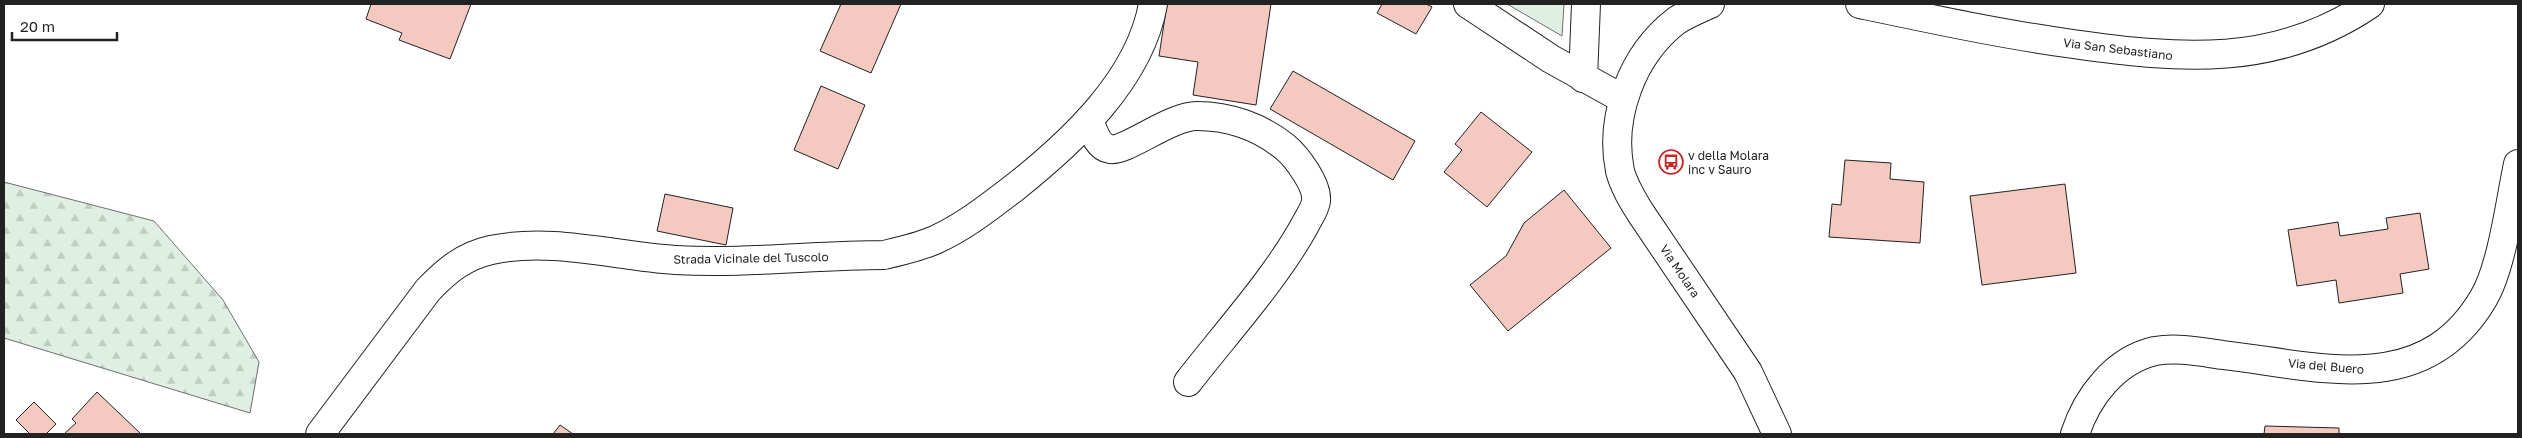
<svg xmlns="http://www.w3.org/2000/svg" width="2522" height="438" font-family="'Golos Text',sans-serif">
<defs>
<pattern id="forest-firs" width="22" height="20" patternUnits="userSpaceOnUse" patternTransform="scale(1.25)"><rect width="22" height="20" fill="#e0efe3"/><path d="M5 1l3.5 6h-7zM16 11l3.5 6h-7z" fill="#c0cdc2"/></pattern>
</defs>
<rect width="100%" height="100%" fill="#fff"/>
<polygon fill="#e0efe3" stroke="#6f6f6f" points="1507,4 1564,4 1562,36"/>
<polygon fill="url(#forest-firs)" stroke="#6f6f6f" points="4,182 154,221 223,300 259,362 250,413 4,338"/>
<g fill="#f3c9c0" stroke="#222">
<polygon points="371,4 471,4 450,59 399,40 402,33 366,19"/>
<polygon points="841,4 901,4 871,73 820,51"/>
<polygon points="1167,4 1271,4 1256,105 1193,95 1198,62 1159,56"/>
<polygon points="1382,4 1426,4 1432,7 1416,34 1377,13"/>
<polygon points="1293,71 1415,141 1393,180 1270,109"/>
<polygon points="821,86 865,105 838,169 794,150"/>
<polygon points="1481,112 1532,152 1487,207 1444,172 1462,150 1455,144"/>
<polygon points="1845,160 1891,163 1890,179 1924,182 1920,243 1829,237 1832,204 1841,205"/>
<polygon points="2065,184 2076,273 1982,285 1970,196"/>
<polygon points="1564,190 1611,248 1508,331 1470,285 1506,256 1524,223"/>
<polygon points="665,194 733,208 726,245 657,231"/>
<polygon points="2420,213 2429,269 2400,274 2403,293 2339,303 2336,280 2297,286 2288,230 2338,222 2340,236 2388,229 2386,218"/>
<polygon points="97,392 141,434 64,434 76,423 72,419"/>
<polygon points="34,402 56,424 46,434 30,434 16,420"/>
<polygon points="560,425 573,434 553,434"/>
<polygon points="2265,426 2339,428 2339,434 2264,434"/>
</g>
<g fill="none" stroke-linecap="round" stroke-linejoin="round">
<g stroke="#222" stroke-width="30">
<g id="minor">
<polyline points="1468,4 1551,59 1623,99"/>
<path d="M 1710,4 C 1699,9 1686,14 1676,21 C 1632,55 1609,117 1620,171 C 1624,186 1632,199 1640,212 L 1748,372 L 1777,434"/>
<path d="M 1860,4 C 1931,19 2001,34 2073,44 C 2179,59 2276,68 2370,4"/>
<polyline points="1583,78 1586,4"/>
<path d="M 1089,120 C 1093,130 1097,147 1110,149 C 1126,152 1170,116 1197,116 C 1229,116 1260,127 1285,147 C 1296,156 1318,185 1316,201 C 1315,209 1309,217 1305,225 C 1276,278 1226,333 1188,382"/>
<path d="M 320,434 L 428,290 C 446,271 464,256 491,250 C 552,237 614,256 675,260 C 745,264 815,255 884,255 C 901,251 919,247 935,240 C 964,227 989,207 1014,188 C 1072,142 1140,79 1153,4"/>
<path d="M 2075,434 C 2087,397 2115,360 2155,351 C 2178,347 2201,352 2223,355 C 2318,366 2423,400 2483,299 C 2502,268 2510,202 2518,164"/>
</g>
</g>
<use href="#minor" stroke="#fff" stroke-width="28"/>
</g>
<defs>
<g id="bus-ring" transform="scale(1.25)"><circle r="9.5" fill="#fff" stroke="#c62828" stroke-width="1.5"/><path d="M-5-6H5V4H4V6H2V4H-2V6H-4V4H-5ZM-3.5-4V0h7V-4ZM-3.5 1.2v1.5H-2V1.2ZM2 1.2v1.5H3.5V1.2Z" fill="#c62828"/></g>
</defs>
<g fill-rule="evenodd">
<use href="#bus-ring" x="1671" y="162"/>
</g>
<g text-anchor="middle" dominant-baseline="central" stroke-width="4" stroke-linejoin="round" paint-order="stroke">
<g font-size="12" fill="#222" stroke="#fff">
<text transform="translate(2118 49) rotate(7)">Via San Sebastiano</text>
<text transform="translate(751 258) rotate(-1)">Strada Vicinale del Tuscolo</text>
<text transform="translate(1680 271) rotate(56)">Via Molara</text>
<text transform="translate(2326 366) rotate(5)">Via del Buero</text>
</g>
<g font-size="12" fill="#222" stroke="#fff" text-anchor="start">
<text x="1688" y="155">v della Molara<tspan x="1688" dy="14">inc v Sauro</tspan></text>
</g>
</g>
<rect width="2522" height="438" fill="none" stroke="#222222" stroke-width="10"/>
<path d="M12 32v8h105v-8" fill="none" stroke="#222222" stroke-width="2.5"/>
<text x="20" y="32" font-size="15" fill="#222222" stroke="#ffffff" stroke-width="4" paint-order="stroke">20 m</text>
</svg>
